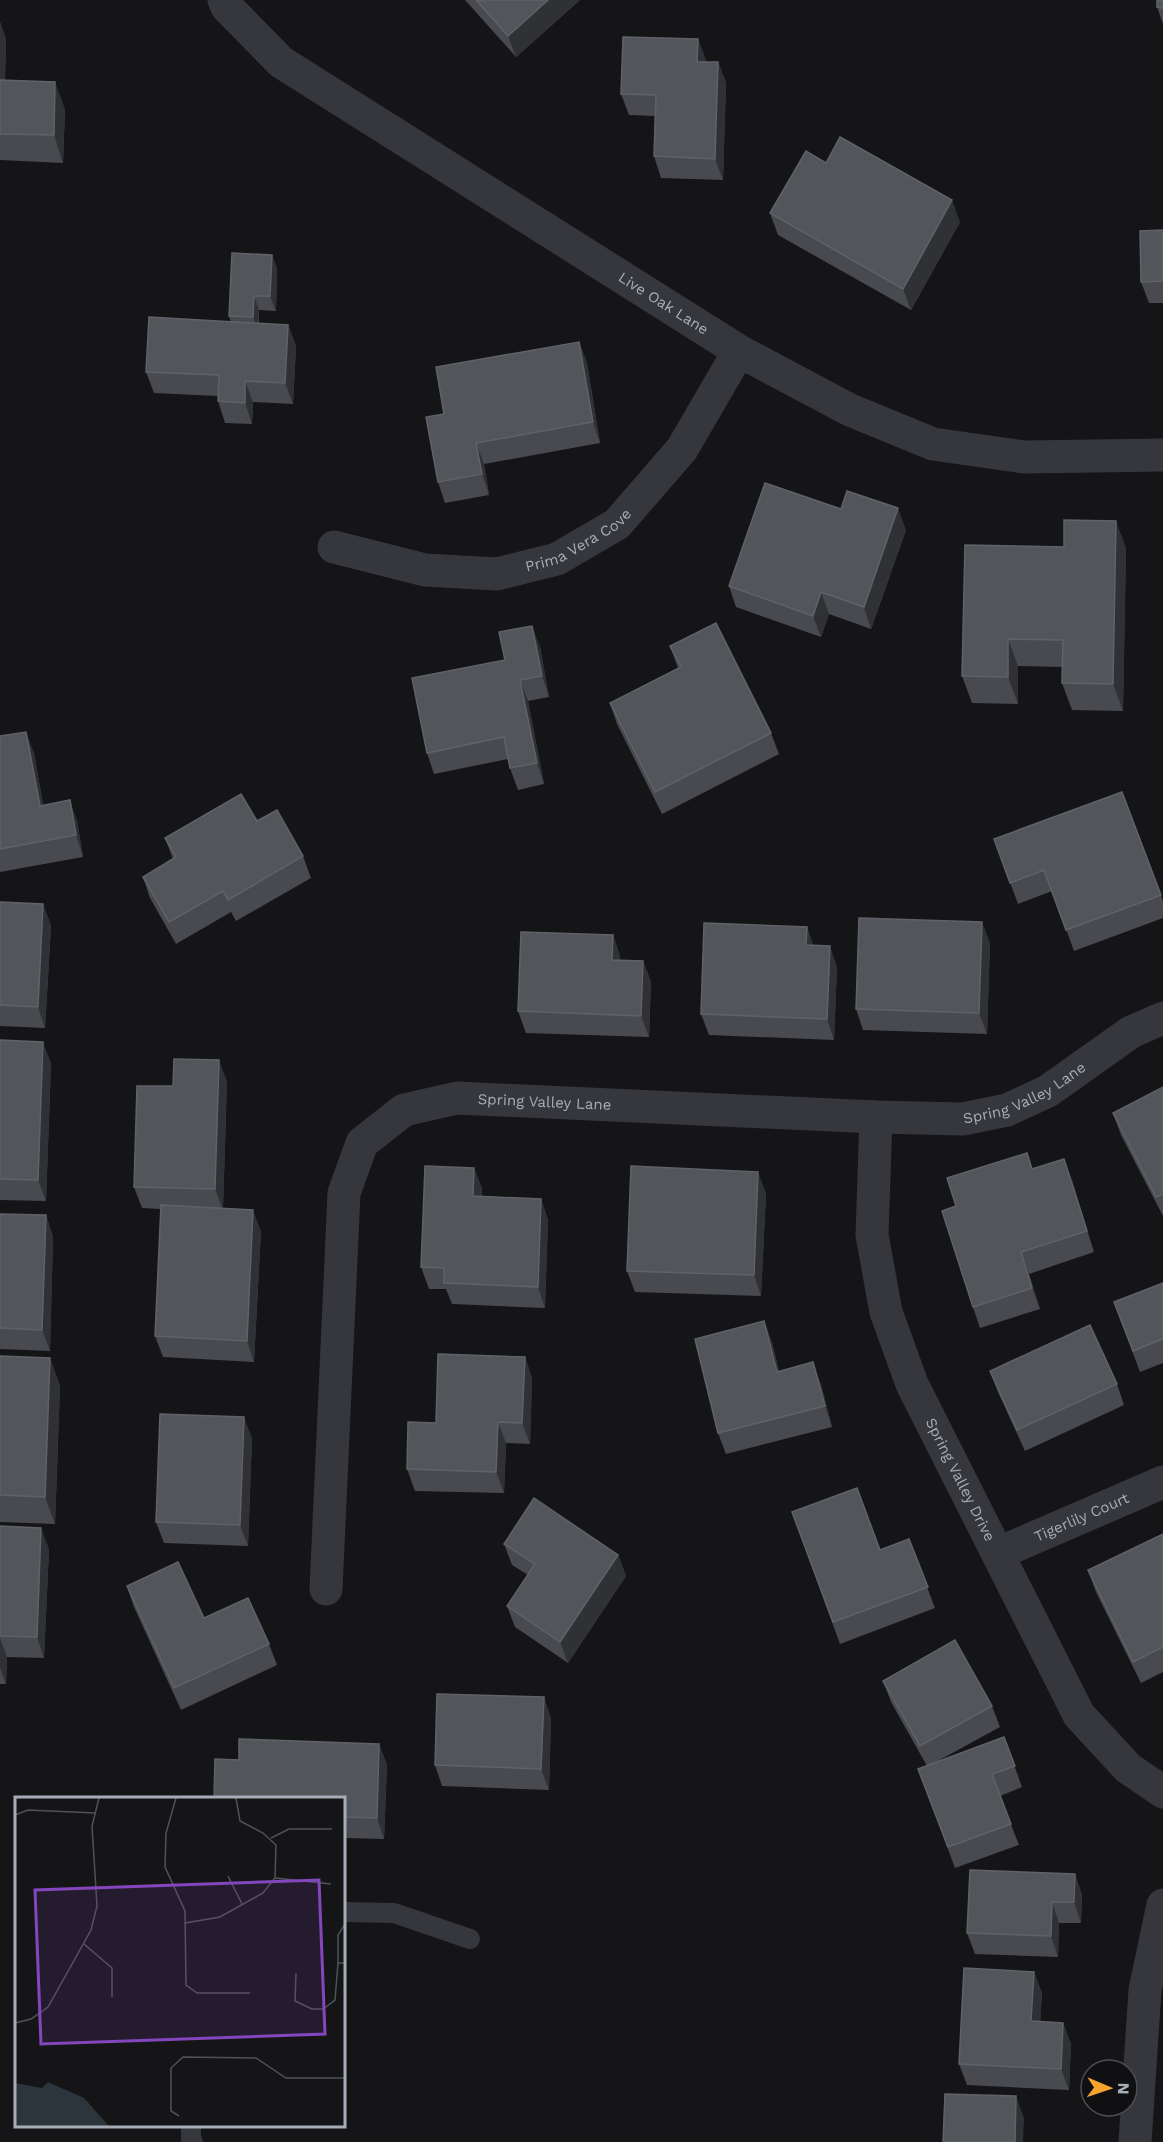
<svg xmlns="http://www.w3.org/2000/svg" width="1163" height="2142" font-family="'Work Sans',sans-serif">
<rect width="100%" height="100%" fill="#151517"/>
<g fill="none" stroke-linecap="round" stroke-linejoin="round">
<g stroke="#36373c" stroke-width="20">
<polyline points="344,1912 394,1913 470,1939"/>
<polyline points="191,2126 191,2139 193,2142"/>
</g>
<g stroke="#36373c" stroke-width="33">
<path id="s1" d="M 224,0 L 227,7 L 281,62 L 739,351 L 850,410 L 933,444 L 1024,457 L 1163,455"/>
<path id="s2" d="M 334,547 L 425,570 L 497,574 L 557,559 L 617,524 L 682,449 L 739,351"/>
<path id="s3" d="M 876,1117 L 872,1235 L 886,1312 L 912,1384 L 1079,1715 L 1128,1768 L 1163,1792"/>
<path id="s4" d="M 999,1553 L 1163,1482"/>
<path id="s5" d="M 326,1589 L 344,1193 L 362,1143 L 404,1110 L 457,1098 L 876,1117 L 963,1119 L 1007,1110 L 1048,1091 L 1131,1032 L 1163,1018"/>
<polyline points="1135,2142 1145,1990 1163,1905"/>
</g>
</g>
<g fill="#484a4f">
<polygon points="465,0 580,0 516,57"/>
<polygon points="1163,0 1163,24 1157,7"/>
<polygon points="0,22 6,39 5,81 65,109 63,163 0,160"/>
<polygon points="698,39 706,62 718,62 726,83 723,180 661,178 654,156 655,116 629,115 621,94"/>
<polygon points="826,163 960,222 911,310 778,235 770,213"/>
<polygon points="1163,230 1163,303 1149,303 1141,282"/>
<polygon points="272,255 277,269 276,311 259,310 259,323 288,325 296,346 293,404 253,402 252,424 225,423 218,401 218,396 154,393 146,372 231,322 229,316"/>
<polygon points="579,342 587,363 600,443 484,464 489,495 445,503 438,482 444,414"/>
<polygon points="841,509 906,530 871,629 829,614 821,637 736,607 729,586"/>
<polygon points="965,545 1126,548 1123,711 1072,710 1062,683 1062,667 1018,666 1018,704 972,703 962,676"/>
<polygon points="670,646 771,733 779,754 662,814 617,724 610,703 678,668"/>
<polygon points="540,647 549,697 528,701 544,784 518,790 510,768 508,759 434,774 427,753 505,660"/>
<polygon points="0,736 34,753 43,805 77,821 83,857 0,872"/>
<polygon points="1122,792 1163,901 1163,918 1074,951 1052,891 1018,904 994,839"/>
<polygon points="257,821 303,856 311,878 236,921 231,912 176,944 150,898 143,877 173,859 165,838"/>
<polygon points="0,902 43,904 51,926 45,1028 0,1026"/>
<polygon points="807,927 813,945 837,967 834,1040 709,1035 701,1014"/>
<polygon points="613,935 620,956 620,960 643,961 651,982 649,1037 526,1033 518,1011"/>
<polygon points="990,943 987,1034 863,1030 856,1009"/>
<polygon points="0,1040 51,1063 46,1201 0,1200"/>
<polygon points="227,1081 223,1208 261,1231 254,1362 163,1357 155,1336 161,1209 142,1208 134,1187 173,1086"/>
<polygon points="1163,1087 1163,1216 1121,1135 1113,1113"/>
<polygon points="474,1168 482,1189 482,1196 541,1199 548,1220 545,1308 452,1304 446,1289 429,1289 421,1267"/>
<polygon points="1033,1169 1072,1180 1094,1252 1029,1274 1040,1309 980,1328 973,1307 956,1206"/>
<polygon points="766,1193 761,1296 635,1292 627,1271"/>
<polygon points="0,1214 46,1215 53,1237 50,1351 0,1349"/>
<polygon points="1163,1283 1163,1363 1140,1372 1114,1302"/>
<polygon points="764,1321 772,1342 779,1371 821,1384 832,1427 726,1454 718,1433"/>
<polygon points="0,1356 50,1358 60,1386 55,1524 0,1522"/>
<polygon points="525,1357 532,1378 530,1444 506,1443 504,1493 415,1491 407,1469 436,1423"/>
<polygon points="990,1371 1117,1384 1124,1405 1025,1451 998,1392"/>
<polygon points="252,1438 248,1546 164,1543 156,1522"/>
<polygon points="792,1512 880,1550 909,1539 935,1608 840,1644"/>
<polygon points="0,1526 49,1549 44,1658 7,1657 6,1684 0,1684"/>
<polygon points="1163,1534 1163,1672 1141,1683 1096,1592 1088,1570"/>
<polygon points="504,1544 618,1555 626,1576 568,1663 515,1627 507,1606 528,1575 512,1565"/>
<polygon points="127,1586 204,1618 269,1644 277,1665 181,1710 134,1607"/>
<polygon points="883,1681 992,1706 1000,1727 936,1762 1004,1737 1022,1787 1000,1796 1019,1845 955,1868 918,1769 927,1766 891,1702"/>
<polygon points="544,1697 551,1719 549,1790 442,1786 435,1765"/>
<polygon points="379,1744 387,1765 384,1839 344,1838 344,1798 239,1760"/>
<polygon points="1075,1874 1082,1895 1081,1923 1059,1923 1058,1957 975,1954 967,1933"/>
<polygon points="1034,1972 1042,1993 1040,2022 1063,2023 1071,2044 1069,2090 967,2085 959,2064"/>
</g>
<g fill="#2f3134">
<polygon points="548,0 580,0 516,57 508,36"/>
<polygon points="0,22 6,39 4,107 0,96"/>
<polygon points="698,39 706,60 705,83 697,62"/>
<polygon points="718,62 726,83 723,180 715,159"/>
<polygon points="55,82 65,109 63,163 54,135"/>
<polygon points="952,200 960,222 911,310 903,289"/>
<polygon points="272,255 277,269 276,311 270,296"/>
<polygon points="254,296 259,310 258,331 253,317"/>
<polygon points="288,325 296,346 293,404 285,383"/>
<polygon points="579,342 587,363 600,443 593,422"/>
<polygon points="245,381 253,402 252,424 245,403"/>
<polygon points="476,443 484,464 489,495 482,474"/>
<polygon points="898,508 906,530 871,629 864,607"/>
<polygon points="1116,521 1126,548 1123,711 1113,684"/>
<polygon points="821,592 829,614 821,637 813,616"/>
<polygon points="532,626 540,647 549,697 542,676"/>
<polygon points="1008,639 1018,666 1018,704 1008,677"/>
<polygon points="520,680 528,701 544,784 537,763"/>
<polygon points="26,732 34,753 47,827 40,806"/>
<polygon points="70,800 77,821 83,857 76,835"/>
<polygon points="43,904 51,926 45,1028 38,1007"/>
<polygon points="982,922 990,943 987,1034 979,1013"/>
<polygon points="807,927 814,948 806,945"/>
<polygon points="613,935 620,956 620,981 612,960"/>
<polygon points="830,946 837,967 834,1040 827,1019"/>
<polygon points="643,961 651,982 649,1037 641,1016"/>
<polygon points="43,1042 51,1063 46,1201 38,1180"/>
<polygon points="219,1060 227,1081 223,1210 215,1189"/>
<polygon points="1064,1159 1072,1180 1094,1252 1087,1231"/>
<polygon points="474,1168 482,1189 481,1217 473,1196"/>
<polygon points="758,1172 766,1193 761,1296 754,1275"/>
<polygon points="541,1199 548,1220 545,1308 538,1287"/>
<polygon points="253,1210 261,1231 254,1362 247,1341"/>
<polygon points="46,1215 53,1237 50,1351 42,1330"/>
<polygon points="1021,1252 1029,1274 1040,1309 1032,1288"/>
<polygon points="764,1321 772,1342 784,1393 777,1372"/>
<polygon points="525,1357 532,1378 530,1444 522,1423"/>
<polygon points="50,1358 60,1386 55,1524 45,1497"/>
<polygon points="813,1362 821,1384 832,1427 825,1406"/>
<polygon points="244,1417 252,1438 248,1546 240,1525"/>
<polygon points="498,1422 506,1443 504,1493 496,1472"/>
<polygon points="41,1528 49,1549 44,1658 37,1637"/>
<polygon points="618,1555 626,1576 568,1663 560,1642"/>
<polygon points="0,1638 7,1657 6,1684 0,1668"/>
<polygon points="544,1697 551,1719 549,1790 541,1769"/>
<polygon points="379,1744 387,1765 384,1839 377,1818"/>
<polygon points="1075,1874 1082,1895 1081,1923 1074,1902"/>
<polygon points="1052,1902 1059,1923 1058,1957 1051,1936"/>
<polygon points="1034,1972 1042,1993 1039,2043 1031,2021"/>
<polygon points="1063,2023 1071,2044 1069,2090 1061,2069"/>
<polygon points="1016,2096 1024,2118 1023,2142 1015,2142"/>
</g>
<g fill="#52555a" stroke="#5f6369" stroke-width="1.5">
<polygon points="476,0 548,0 508,36"/>
<polygon points="1157,0 1163,0 1163,8 1157,7"/>
<polygon points="623,37 698,39 697,62 718,62 715,159 654,156 656,95 621,94"/>
<polygon points="0,80 55,82 54,135 0,134"/>
<polygon points="840,137 952,200 903,289 770,213 806,151 826,163"/>
<polygon points="1163,230 1163,281 1141,282 1140,231"/>
<polygon points="232,253 272,255 270,296 254,296 253,317 229,316"/>
<polygon points="149,317 288,325 285,383 245,381 245,403 218,401 219,375 146,372"/>
<polygon points="579,342 593,422 476,443 482,474 438,482 426,417 444,414 436,367"/>
<polygon points="765,483 841,509 847,491 898,508 864,607 821,592 813,616 729,586"/>
<polygon points="1064,520 1116,521 1113,684 1062,683 1063,640 1008,639 1008,677 962,676 965,545 1064,547"/>
<polygon points="716,623 771,733 655,792 610,703 681,667 670,646"/>
<polygon points="532,626 542,676 520,680 537,763 510,768 504,737 427,753 412,678 505,660 499,632"/>
<polygon points="26,732 40,806 70,800 76,835 0,849 0,736"/>
<polygon points="1122,792 1161,895 1066,930 1044,870 1010,883 994,839"/>
<polygon points="241,794 257,821 277,810 303,856 228,900 223,891 169,922 143,877 176,857 165,838"/>
<polygon points="0,902 43,904 38,1007 0,1005"/>
<polygon points="859,918 982,922 979,1013 856,1009"/>
<polygon points="704,923 807,927 806,945 830,946 827,1019 701,1014"/>
<polygon points="521,932 613,935 612,960 643,961 641,1016 518,1011"/>
<polygon points="0,1040 43,1042 38,1180 0,1179"/>
<polygon points="174,1059 219,1060 215,1189 134,1187 137,1086 173,1086"/>
<polygon points="1163,1087 1163,1194 1156,1197 1113,1113"/>
<polygon points="1027,1153 1032,1169 1064,1159 1087,1231 1021,1252 1032,1288 973,1307 942,1211 956,1206 947,1178"/>
<polygon points="425,1166 474,1168 473,1196 541,1199 538,1287 444,1283 444,1268 421,1267"/>
<polygon points="631,1166 758,1172 754,1275 627,1271"/>
<polygon points="161,1205 253,1210 247,1341 155,1336"/>
<polygon points="0,1214 46,1215 42,1330 0,1328"/>
<polygon points="1163,1283 1163,1339 1133,1351 1114,1302"/>
<polygon points="764,1321 777,1372 813,1362 825,1406 718,1433 695,1339"/>
<polygon points="1090,1325 1117,1384 1017,1430 990,1371"/>
<polygon points="438,1354 525,1357 522,1423 498,1422 496,1472 407,1469 408,1422 436,1423"/>
<polygon points="0,1356 50,1358 45,1497 0,1495"/>
<polygon points="160,1414 244,1417 240,1525 156,1522"/>
<polygon points="857,1488 880,1550 909,1539 928,1587 833,1622 792,1512"/>
<polygon points="534,1498 618,1555 560,1642 507,1606 535,1564 504,1544"/>
<polygon points="0,1526 41,1528 37,1637 0,1636"/>
<polygon points="1163,1534 1163,1647 1133,1662 1088,1570"/>
<polygon points="178,1562 204,1618 248,1598 269,1644 174,1688 127,1586"/>
<polygon points="955,1640 992,1706 920,1746 883,1681"/>
<polygon points="437,1694 544,1697 541,1769 435,1765"/>
<polygon points="1004,1737 1015,1766 992,1774 1011,1824 948,1847 918,1769"/>
<polygon points="239,1739 379,1744 377,1818 344,1817 344,1798 214,1798 215,1759 239,1760"/>
<polygon points="970,1870 1075,1874 1074,1902 1052,1902 1051,1936 967,1933"/>
<polygon points="964,1968 1034,1972 1031,2021 1063,2023 1061,2069 959,2064"/>
<polygon points="945,2094 1016,2096 1015,2142 943,2142"/>
</g>
<g text-anchor="middle" dominant-baseline="central" stroke-width="5" stroke-linejoin="round" paint-order="stroke">
<g font-size="15" fill="#a6adb7" stroke="#101012">
<text stroke="none"><textPath href="#s1" startOffset="537">Live Oak Lane</textPath></text>
<text stroke="none"><textPath href="#s2" startOffset="255">Prima Vera Cove</textPath></text>
<text stroke="none"><textPath href="#s5" startOffset="1131">Spring Valley Lane</textPath></text>
<text stroke="none"><textPath href="#s5" startOffset="645">Spring Valley Lane</textPath></text>
<text stroke="none"><textPath href="#s3" startOffset="380">Spring Valley Drive</textPath></text>
<text stroke="none"><textPath href="#s4" startOffset="90">Tigerlily Court</textPath></text>
</g>
</g>
<g transform="translate(15 1797)">
<rect width="330" height="330" fill="#151517"/>
<path d="M 33,285 L 69,301 L 94,329 L 0,329 L 0,286 L 27,291 Z" fill="#2b353b"/>
<path fill="none" stroke="#4f5257" stroke-width="1.5" d="M 161,1 L 151,36 L 150,70 L 170,114 L 171,188 L 182,196 L 235,196M 0,18 L 13,13 L 80,16M 256,41 L 274,32 L 317,32M 213,79 L 227,107M 260,81 L 316,87M 170,126 L 205,120 L 248,96 L 260,81 L 261,48 L 248,36 L 225,24 L 221,1M 330,127 L 323,138 L 323,166 L 330,166M 69,147 L 97,171 L 97,200M 281,176 L 280,204 L 297,212 L 308,212 L 320,203 L 323,166M 0,226 L 16,222 L 33,210 L 76,133 L 82,109 L 77,29 L 84,1M 164,319 L 156,314 L 156,271 L 168,260 L 241,261 L 271,281 L 330,281"/>
<path fill="#8446bd" fill-opacity="0.15" stroke="#8446bd" stroke-width="3" d="M 304,83 L 310,237 L 26,247 L 20,93 Z"/>
<rect width="330" height="330" fill="none" stroke="#a6adb7" stroke-width="3"/>
</g>
<g transform="translate(1109 2088) rotate(92)"><circle r="28" fill="#101012" stroke="#4c4f54" stroke-width="1.5"/>
<path d="M0-4.5L10 22L0 15L-10 22Z" fill="#f4a42f"/>
<text y="-9" font-size="16" font-weight="bold" text-anchor="middle" fill="#a6adb7">N</text>
</g>
</svg>
